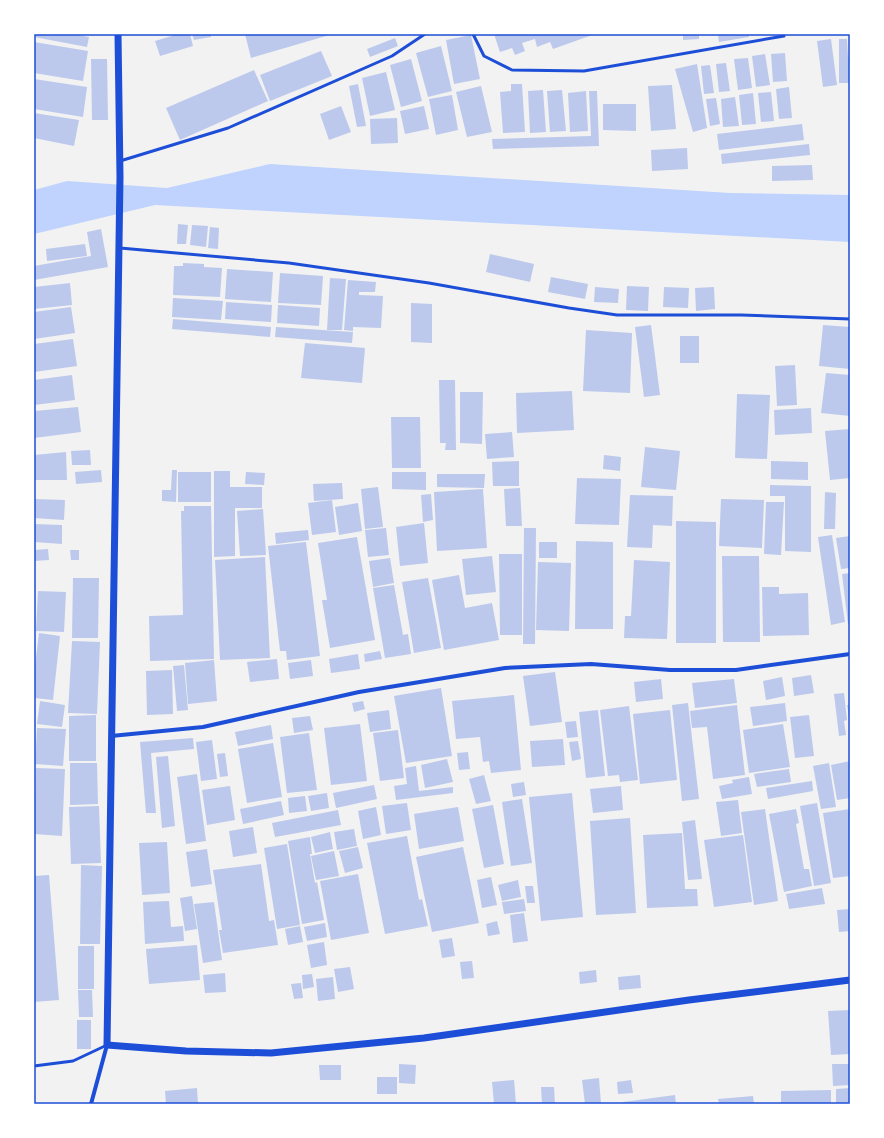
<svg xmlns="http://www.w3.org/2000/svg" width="884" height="1138" font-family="'Fira Sans Condensed',sans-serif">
<rect width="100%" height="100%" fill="#f2f2f2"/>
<polygon fill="#bfd3fe" points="270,164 730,193 850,195 850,242 155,205 34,234 34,190 67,181 167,188"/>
<g fill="#bdc9ec">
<polygon points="34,34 73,34 89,37 87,47 34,37"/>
<polygon points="178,34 190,34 193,46 160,56 155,41"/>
<polygon points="192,34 211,34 211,37 194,40"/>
<polygon points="245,34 333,34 251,58"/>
<polygon points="494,34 595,34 553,49 550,42 537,47 535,39 522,43 525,51 515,55 512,48 500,52"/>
<polygon points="683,34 699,34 699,39 683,40"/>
<polygon points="718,34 749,34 749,37 719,42"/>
<polygon points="471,35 480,79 454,84 446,40"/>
<polygon points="395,38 398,46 370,57 367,49"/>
<polygon points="831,39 837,85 823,87 817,41"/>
<polygon points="839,39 847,39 848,57 850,57 850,83 839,83"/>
<polygon points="34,42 88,51 83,81 34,73"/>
<polygon points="441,46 452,91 428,97 416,53"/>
<polygon points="321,51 332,76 270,101 260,75"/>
<polygon points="785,53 787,81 773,82 771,54"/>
<polygon points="765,54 770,85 756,87 752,56"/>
<polygon points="748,58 752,88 738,90 734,59"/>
<polygon points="91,59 107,59 108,120 92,120"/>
<polygon points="411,59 422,101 401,107 390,65"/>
<polygon points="726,63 730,91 719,92 716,64"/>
<polygon points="697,64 707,128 693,132 675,69"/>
<polygon points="710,65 714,93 704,94 701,66"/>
<polygon points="254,70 268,101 180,140 166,108"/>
<polygon points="386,72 395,110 370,116 362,78"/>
<polygon points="34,79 87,87 83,117 34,109"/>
<polygon points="358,84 366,126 357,127 349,86"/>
<polygon points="511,84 522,84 525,132 503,133 500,92 511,91"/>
<polygon points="672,85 676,129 651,131 648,86"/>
<polygon points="481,86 492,132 467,137 456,92"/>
<polygon points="789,87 792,118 779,119 776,89"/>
<polygon points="543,90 546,132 530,133 528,91"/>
<polygon points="562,90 566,131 550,132 547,91"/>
<polygon points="586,91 588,131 570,132 568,93"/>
<polygon points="589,91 597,91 599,146 493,149 492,139 591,136"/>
<polygon points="771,92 774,121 761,122 758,93"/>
<polygon points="753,93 756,124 742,125 739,95"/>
<polygon points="452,95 458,130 436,135 429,99"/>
<polygon points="735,97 739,126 723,127 721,99"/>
<polygon points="716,98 720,124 710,126 706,99"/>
<polygon points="603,104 636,104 636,131 603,130"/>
<polygon points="341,106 351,132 329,140 320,114"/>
<polygon points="424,106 429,129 405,134 400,111"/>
<polygon points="34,113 79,120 74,146 34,138"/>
<polygon points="397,118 398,143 371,144 370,119"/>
<polygon points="802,124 804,140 719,150 717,134"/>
<polygon points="809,144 810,155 722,164 721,154"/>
<polygon points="687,148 688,169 652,171 651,150"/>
<polygon points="812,165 813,180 772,181 772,166"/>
<polygon points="178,224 188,225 186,244 177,244"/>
<polygon points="192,225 208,226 206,247 190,245"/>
<polygon points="210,227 219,228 218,249 208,248"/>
<polygon points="101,229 108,267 34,280 34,266 91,256 87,232"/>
<polygon points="85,244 87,256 47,261 46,249"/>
<polygon points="490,254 534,264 530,282 486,272"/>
<polygon points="183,263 204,264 204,267 222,268 220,297 173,295 174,266 183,266"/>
<polygon points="227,269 273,272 271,302 225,299"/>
<polygon points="280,273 323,276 321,305 278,303"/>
<polygon points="551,277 588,284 585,299 548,292"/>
<polygon points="330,278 346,279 342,330 327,330"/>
<polygon points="348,280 376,282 375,292 359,292 359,295 383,296 381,328 353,327 353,331 344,330"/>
<polygon points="70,283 72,305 34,309 34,287"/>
<polygon points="627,286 649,287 648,311 626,310"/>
<polygon points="595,287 619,289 618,303 594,302"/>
<polygon points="664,287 689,288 688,308 663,307"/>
<polygon points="714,287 715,309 696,311 695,288"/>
<polygon points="173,298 223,301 221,320 172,317"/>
<polygon points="226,302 272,305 271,322 225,319"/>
<polygon points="411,303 432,304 432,343 411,342"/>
<polygon points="278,305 320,308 319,326 277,323"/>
<polygon points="71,307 75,333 34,339 34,312"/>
<polygon points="173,319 271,327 270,337 172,329"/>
<polygon points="651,325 660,395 644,397 635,327"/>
<polygon points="823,325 850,327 850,369 819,366"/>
<polygon points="276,327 353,332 352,343 275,337"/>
<polygon points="586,330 632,333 630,393 583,391"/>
<rect x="680" y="336" width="19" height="27"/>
<polygon points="73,339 77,366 34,372 34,344"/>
<polygon points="305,343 365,348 362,383 301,378"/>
<polygon points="795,365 797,405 777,406 775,366"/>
<polygon points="826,373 850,375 850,416 821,413"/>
<polygon points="72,375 75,400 34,405 34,380"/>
<polygon points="439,380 455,380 456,450 445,450 446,443 440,443"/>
<polygon points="572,391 574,430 517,433 516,393"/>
<polygon points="460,392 483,392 482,444 460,443"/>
<polygon points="737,394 770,395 767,459 735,458"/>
<polygon points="78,407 81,432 34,438 34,411"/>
<polygon points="811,408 812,433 775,435 774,410"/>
<polygon points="391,417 420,417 421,468 392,468"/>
<polygon points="850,429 850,478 830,480 825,431"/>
<polygon points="512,432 514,457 487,459 485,434"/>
<polygon points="645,447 680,451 676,490 641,487"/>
<polygon points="90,450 91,465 72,465 71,451"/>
<polygon points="66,452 67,480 34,480 34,455"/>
<polygon points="604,455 621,457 620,471 603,469"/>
<polygon points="519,461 519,486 493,486 492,462"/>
<polygon points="771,461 808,462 808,480 771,479"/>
<polygon points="101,470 102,482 76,484 75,472"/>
<polygon points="172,470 177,470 176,502 162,501 162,490 171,490"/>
<polygon points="214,471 230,471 230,487 262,487 262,508 235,508 235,556 214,557"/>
<rect x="178" y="472" width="33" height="30"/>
<polygon points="246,472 265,473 264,485 245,484"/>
<polygon points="392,472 426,472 426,490 392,489"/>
<polygon points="437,474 485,474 484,488 437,487"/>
<polygon points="577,478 621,479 619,525 575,524"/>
<polygon points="342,483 343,499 314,501 313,484"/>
<polygon points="770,485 811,486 811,552 785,551 785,496 770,496"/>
<polygon points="378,487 383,527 365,529 361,489"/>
<polygon points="520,488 522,526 506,526 504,489"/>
<polygon points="483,489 487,548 437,551 434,492"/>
<polygon points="825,492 836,493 835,529 824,529"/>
<polygon points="431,494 433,520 423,522 421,495"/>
<polygon points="630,495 673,496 672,526 653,525 652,548 627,547"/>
<polygon points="34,499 65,500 64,520 34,518"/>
<polygon points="721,499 764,500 762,548 719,546"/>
<polygon points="332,500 336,532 312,535 308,503"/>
<polygon points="766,502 784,502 781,555 764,554"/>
<polygon points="358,503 362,531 339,535 335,507"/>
<polygon points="184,506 211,506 214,659 150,661 149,616 183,615 181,511 184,511"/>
<polygon points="263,509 266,555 240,556 237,511"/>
<polygon points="676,521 716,522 716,643 676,643"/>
<polygon points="424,523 428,563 400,566 396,527"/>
<polygon points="34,524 62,525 62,544 34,542"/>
<polygon points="386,528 389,555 368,557 365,530"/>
<polygon points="524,528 536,528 535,644 523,644"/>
<polygon points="308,530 309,540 276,544 275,533"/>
<polygon points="832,535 845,622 831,625 818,537"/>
<polygon points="850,536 850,568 841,569 836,538"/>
<polygon points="357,537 375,640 330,648 322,600 327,600 318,543"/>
<polygon points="576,541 613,542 613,629 575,629"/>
<polygon points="306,542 320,656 287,660 286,651 280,651 268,546"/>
<rect x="539" y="542" width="18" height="16"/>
<polygon points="48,549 49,560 34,561 34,550"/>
<polygon points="70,550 79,550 79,560 71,560"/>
<polygon points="499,554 522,554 522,635 500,635"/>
<polygon points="492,556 496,592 466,595 462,559"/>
<polygon points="722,556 759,556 760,642 723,642"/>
<polygon points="265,557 270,658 220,660 215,560"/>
<polygon points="390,558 394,583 373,587 369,561"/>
<polygon points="634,560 670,562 667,639 624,638 625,616 631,616"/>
<polygon points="538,562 571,563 569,631 536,630"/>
<polygon points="850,573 850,624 848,624 842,574"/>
<polygon points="459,575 465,608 492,603 499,640 444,650 432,580"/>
<polygon points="73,578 99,578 98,638 72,638"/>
<polygon points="428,578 441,648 414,653 402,582"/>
<polygon points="394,585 403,635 408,634 411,654 385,658 373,588"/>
<polygon points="762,587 779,587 779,594 808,593 809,635 763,636"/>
<polygon points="38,591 66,592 64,632 36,631"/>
<polygon points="39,633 60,636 53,700 34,698 34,674"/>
<polygon points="72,641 100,642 97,714 68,713"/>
<polygon points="380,651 382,659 365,662 364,654"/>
<polygon points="358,654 360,669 331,673 329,659"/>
<polygon points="277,659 279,679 250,682 247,662"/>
<polygon points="214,660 217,701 188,704 185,663"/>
<polygon points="311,660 313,676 290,679 288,663"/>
<polygon points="184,665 188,710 177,711 173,666"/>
<polygon points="172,670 173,714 147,715 146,671"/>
<polygon points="555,672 562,722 530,726 523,676"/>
<polygon points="811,675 814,693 794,696 792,678"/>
<polygon points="782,677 785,696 766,700 763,681"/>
<polygon points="661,679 663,699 636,702 634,682"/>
<polygon points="734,679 737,703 695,708 692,683"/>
<polygon points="441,688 452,756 406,763 394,696"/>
<polygon points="844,693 847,720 844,721 846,735 839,736 834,694"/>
<polygon points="514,695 521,770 491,773 489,761 483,762 480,737 456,739 452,701"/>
<polygon points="40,701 65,705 62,727 37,724"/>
<polygon points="363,701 365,709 354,712 352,703"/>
<polygon points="688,703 699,799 682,801 672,705"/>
<polygon points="785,703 787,721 753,726 750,707"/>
<polygon points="737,705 745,775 713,779 707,727 692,728 690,711"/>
<polygon points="847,705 850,705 850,717 849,717"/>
<polygon points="629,706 638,780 620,782 619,775 608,776 600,710"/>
<polygon points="389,710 391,729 370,732 367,713"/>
<polygon points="598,710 605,776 586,778 579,712"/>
<polygon points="670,710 677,780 640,784 633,714"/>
<polygon points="96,715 96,761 69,761 69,716"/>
<polygon points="809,715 814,756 795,758 790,717"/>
<polygon points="310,716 313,730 294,733 292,718"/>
<polygon points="576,721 578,737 567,738 565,722"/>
<polygon points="360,724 367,781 331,785 324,728"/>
<polygon points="783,724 790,767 749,773 743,730"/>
<polygon points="271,725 273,739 238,746 235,732"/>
<polygon points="37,728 66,729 63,766 35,764"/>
<polygon points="398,730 404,778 380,781 373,733"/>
<polygon points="309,733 317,790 287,793 280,737"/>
<polygon points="193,738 194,749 151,753 156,813 146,813 140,742"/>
<polygon points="563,739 565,765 532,767 530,741"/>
<polygon points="212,740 217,779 201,781 196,742"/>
<polygon points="578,741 581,759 572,761 569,742"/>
<polygon points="273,743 282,797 247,803 238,749"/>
<polygon points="468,752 470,769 459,770 457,753"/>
<polygon points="225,753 228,776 220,777 217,754"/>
<polygon points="168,756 175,826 162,828 156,757"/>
<polygon points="447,759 453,782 425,788 421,765"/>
<polygon points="850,761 850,798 837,800 831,765"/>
<polygon points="70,763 97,763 98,804 70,805"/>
<polygon points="829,763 836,807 821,809 813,766"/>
<polygon points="416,766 419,791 453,787 453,793 396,800 394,786 407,784 405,768"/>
<polygon points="36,768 65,769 62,836 34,834"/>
<polygon points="789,769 791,782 757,787 754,774"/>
<polygon points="197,774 206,841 186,844 177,777"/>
<polygon points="484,775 491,801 476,804 469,779"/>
<polygon points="749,777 752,794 722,799 719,786 733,783 732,780"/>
<polygon points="812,781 813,791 768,799 766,788"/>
<polygon points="524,782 526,795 513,797 511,784"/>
<polygon points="374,785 377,799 336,808 333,793"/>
<polygon points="230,786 235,820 207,825 202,790"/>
<polygon points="621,786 623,810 593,813 590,789"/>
<polygon points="327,793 329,808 311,811 308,796"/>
<polygon points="572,793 583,917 541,921 529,797"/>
<polygon points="305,796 307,811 289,813 288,798"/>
<polygon points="522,799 532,863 511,866 502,802"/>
<polygon points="738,800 742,833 721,836 716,802"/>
<polygon points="281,801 284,815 243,824 240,809"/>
<polygon points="407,803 411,830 386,834 382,806"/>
<polygon points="817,803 831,883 814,886 800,806"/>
<polygon points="493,805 504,864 484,868 472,809"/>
<polygon points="99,806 101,863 71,864 69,807"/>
<polygon points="376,807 381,835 363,839 358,811"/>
<polygon points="458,807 464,841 419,849 414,814"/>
<polygon points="765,809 778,901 754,905 741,812"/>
<polygon points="796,809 799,823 796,824 804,869 809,869 812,886 784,892 769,814"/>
<polygon points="850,809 850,876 833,878 823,813"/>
<polygon points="338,810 341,825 275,837 272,823"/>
<polygon points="630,818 636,913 596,915 590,821"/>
<polygon points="695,820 702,879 688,880 682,822"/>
<polygon points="253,827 257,853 233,857 229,831"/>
<polygon points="354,829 357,846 337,850 334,832"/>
<polygon points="330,832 333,849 315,853 311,837"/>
<polygon points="682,833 685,889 697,889 698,906 647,908 643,835"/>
<polygon points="743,835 752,902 714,907 704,840"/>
<polygon points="407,836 419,900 422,899 428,926 385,934 367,843"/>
<polygon points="310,837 312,854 310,854 315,883 317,882 324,920 302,924 288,841"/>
<polygon points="167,842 170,893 142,895 139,843"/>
<polygon points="287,844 300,925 277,929 264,848"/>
<polygon points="358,847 363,868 345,873 339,851"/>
<polygon points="463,847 479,923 432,932 416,857"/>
<polygon points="207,849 212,884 191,887 186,852"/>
<polygon points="334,851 339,876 316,880 311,856"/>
<polygon points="261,864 269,921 274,920 278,945 223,953 219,930 222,930 213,870"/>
<polygon points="81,865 102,866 100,944 80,944"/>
<polygon points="358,874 369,933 331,940 320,881"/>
<polygon points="49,875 59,1000 34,1002 34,876"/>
<polygon points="491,877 497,905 482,908 477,880"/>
<polygon points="518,880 521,897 502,901 498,885"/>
<polygon points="525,886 533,886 535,903 527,903"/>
<polygon points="822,888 825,904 789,909 786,894"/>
<polygon points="192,896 197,929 185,931 180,898"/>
<polygon points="524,899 526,911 504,914 502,902"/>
<polygon points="169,901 171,927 183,926 184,941 145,944 143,902"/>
<polygon points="214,902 222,960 203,963 194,904"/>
<polygon points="850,909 850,931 839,932 837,910"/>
<polygon points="524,913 528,941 513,943 510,915"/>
<polygon points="497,921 500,934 488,936 486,924"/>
<polygon points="325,923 327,937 307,941 304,927"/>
<polygon points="300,926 303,942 288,945 285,929"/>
<polygon points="452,938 455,956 442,958 439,940"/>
<polygon points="324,942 327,965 311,968 307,945"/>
<polygon points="197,945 200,980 149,984 146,949"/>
<rect x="78" y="946" width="16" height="43"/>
<polygon points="472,961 474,978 462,979 460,962"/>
<polygon points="350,967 354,989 338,992 334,969"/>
<polygon points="596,970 597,982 580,984 579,972"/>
<polygon points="225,973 226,992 205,993 203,975"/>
<polygon points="312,974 314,987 303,989 302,975"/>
<polygon points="640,975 641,988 619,990 618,977"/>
<polygon points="333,977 335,999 318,1001 316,979"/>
<polygon points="301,983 303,998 294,999 291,984"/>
<polygon points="78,990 92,990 93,1017 79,1017"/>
<polygon points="850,1010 850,1054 831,1055 828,1011"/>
<rect x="77" y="1020" width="14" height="29"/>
<polygon points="399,1064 416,1065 415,1084 399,1083"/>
<polygon points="832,1064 850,1064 850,1085 833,1086"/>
<polygon points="319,1065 341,1065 341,1080 320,1080"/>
<rect x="377" y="1077" width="20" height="17"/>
<polygon points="599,1078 601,1104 585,1104 582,1080"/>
<polygon points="514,1080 516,1104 494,1104 492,1082"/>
<polygon points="631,1080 633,1093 618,1094 617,1082"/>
<polygon points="541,1087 554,1087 555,1104 542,1104"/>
<polygon points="197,1088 198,1104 166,1104 165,1091"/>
<polygon points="850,1088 850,1104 836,1104 836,1089"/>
<polygon points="831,1090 831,1104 781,1104 781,1091"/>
<polygon points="675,1095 676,1104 623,1104 623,1102"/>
<polygon points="753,1096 754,1104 719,1104 718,1099"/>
</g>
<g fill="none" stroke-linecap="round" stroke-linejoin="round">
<g stroke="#1d4ed8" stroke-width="3">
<polyline points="473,34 484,56 512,70 584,71 784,36"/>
<polyline points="120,161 228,128 392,56 425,34"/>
<polyline points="120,248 289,263 429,283 569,308 617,315 741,315 850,319"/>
<polyline points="34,1066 73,1061 107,1045"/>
</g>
<g stroke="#1d4ed8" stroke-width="4">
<polyline points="111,736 203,727 359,692 505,668 591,664 670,670 736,670 850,654"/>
<polyline points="91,1104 107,1045"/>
</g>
<polyline stroke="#1d4ed8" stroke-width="7" points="118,34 120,177 107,1045 186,1051 271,1053 424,1038 689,1000 850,980"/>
</g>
<rect width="884" height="1138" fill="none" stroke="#ffffff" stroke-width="70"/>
<rect x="35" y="35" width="814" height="1068" fill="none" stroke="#1d4ed8" stroke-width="1.5"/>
</svg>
